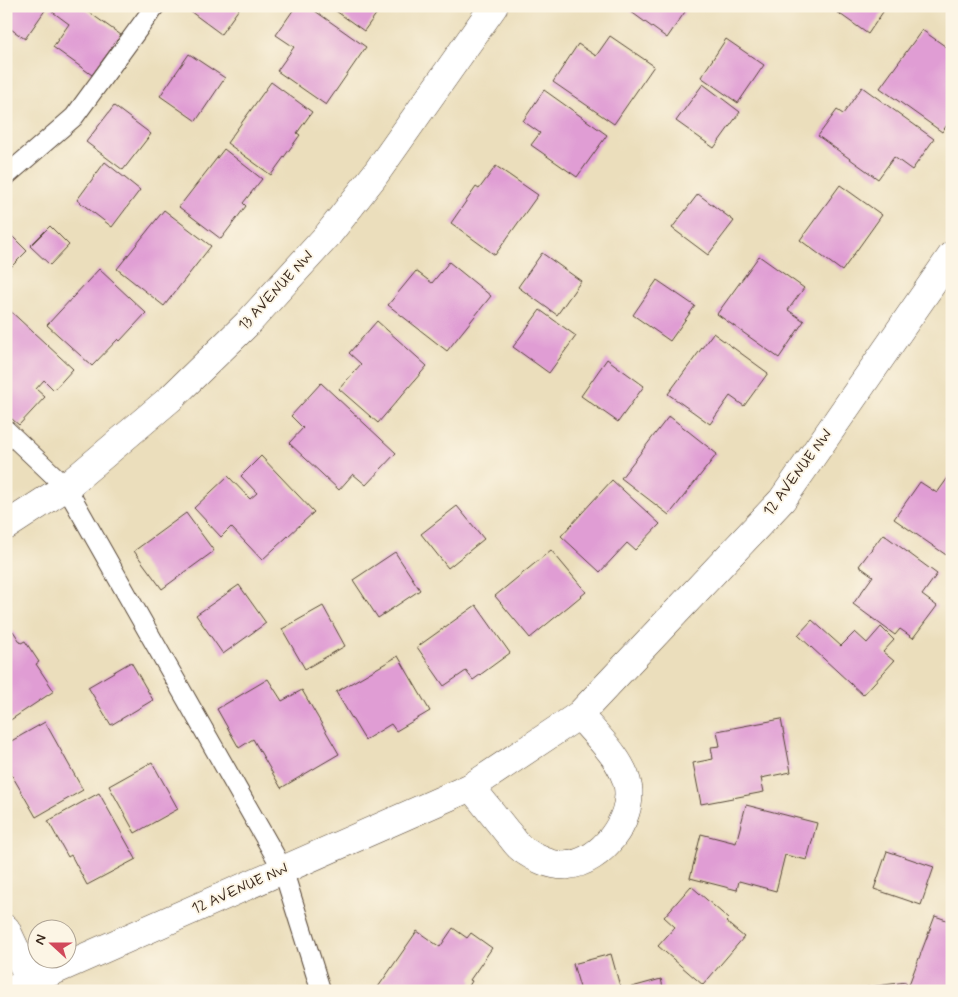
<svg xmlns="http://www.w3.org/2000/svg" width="958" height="997" font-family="Mynerve,sans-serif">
<rect width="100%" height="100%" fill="#fcf5e5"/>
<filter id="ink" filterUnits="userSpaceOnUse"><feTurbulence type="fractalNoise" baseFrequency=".02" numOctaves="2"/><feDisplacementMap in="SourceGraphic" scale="10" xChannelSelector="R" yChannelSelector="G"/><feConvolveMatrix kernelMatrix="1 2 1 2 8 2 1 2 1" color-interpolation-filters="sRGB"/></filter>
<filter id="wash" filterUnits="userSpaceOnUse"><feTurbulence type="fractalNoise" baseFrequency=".0096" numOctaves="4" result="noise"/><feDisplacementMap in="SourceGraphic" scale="20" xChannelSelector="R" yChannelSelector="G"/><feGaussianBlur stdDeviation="1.12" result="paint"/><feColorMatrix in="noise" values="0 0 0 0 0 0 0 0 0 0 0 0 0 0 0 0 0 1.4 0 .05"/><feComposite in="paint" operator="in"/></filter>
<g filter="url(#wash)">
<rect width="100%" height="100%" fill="#ebdebc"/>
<g id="blocks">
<g fill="#e09dd4">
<polygon points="6,6 48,6 25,39 8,27 6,29"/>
<polygon points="53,6 80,6 121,35 92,75 53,47 69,24 50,10"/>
<polygon points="183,6 241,6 221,34"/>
<polygon points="296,6 308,6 366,47 326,105 277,71 294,47 276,35"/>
<polygon points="329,6 382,6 364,31"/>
<polygon points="623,6 689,6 667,38"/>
<polygon points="831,6 887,6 868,34 830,7"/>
<polygon points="922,30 952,51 952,118 942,132 880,88"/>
<polygon points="610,36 654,66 614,124 553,82 578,44 596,56"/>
<polygon points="726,39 764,65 738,103 701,77"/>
<polygon points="189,54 225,78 196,121 160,96"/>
<polygon points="271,82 312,112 297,133 300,135 271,175 227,143"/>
<polygon points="703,84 740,112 714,148 676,121"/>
<polygon points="862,87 934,139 912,170 894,157 878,179 818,136 837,110 843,114"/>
<polygon points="544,90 607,135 577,177 531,145 540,133 523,121"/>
<polygon points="114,106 151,134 123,170 86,142"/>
<polygon points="224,149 262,179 243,203 246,206 221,239 179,207"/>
<polygon points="105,162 140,190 112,227 77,200"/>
<polygon points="496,166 538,195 495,255 451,223 476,187 479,189"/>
<polygon points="840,185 882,215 842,271 800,240"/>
<polygon points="698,194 734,221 708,255 672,228"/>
<polygon points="164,210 211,246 164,306 117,269"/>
<polygon points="50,226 69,245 50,265 30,246"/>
<polygon points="6,230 27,251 6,272"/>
<polygon points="542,253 581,281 557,315 518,287"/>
<polygon points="759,256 804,288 788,310 804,321 779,358 717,314"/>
<polygon points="449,262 491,296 447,351 388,305 416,271 432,283"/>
<polygon points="99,269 146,313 120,341 118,339 92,366 47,325"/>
<polygon points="657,280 695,306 670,341 633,315"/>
<polygon points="6,307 73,369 54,390 44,380 36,389 45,397 19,425 6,414"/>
<polygon points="540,310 576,336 549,373 513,347"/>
<polygon points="377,321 427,366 378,423 339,389 361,364 349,353"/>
<polygon points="713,333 768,373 744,406 730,396 710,424 668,394"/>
<polygon points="607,359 644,386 618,422 581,396"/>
<polygon points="321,383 396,453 366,485 353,474 339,490 289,443 303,428 291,416"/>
<polygon points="669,416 717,454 669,515 621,478"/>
<polygon points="261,456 314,512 262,560 231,527 221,537 194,508 228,476 250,499 257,493 241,476"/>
<polygon points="952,472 952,559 894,519 920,482 937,493"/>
<polygon points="612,480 660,524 635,550 627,543 600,572 561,536"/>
<polygon points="457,506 484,539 448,568 421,534"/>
<polygon points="186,513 214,551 162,589 134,551"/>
<polygon points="883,534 937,574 922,595 937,606 913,638 900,629 895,635 853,604 873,576 859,566"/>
<polygon points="551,550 586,592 530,638 495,596"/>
<polygon points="395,552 420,590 378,618 353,580"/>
<polygon points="239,585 266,623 223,654 196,615"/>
<polygon points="476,605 510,653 473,680 466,671 444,686 417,647"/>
<polygon points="323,606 345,646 305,669 282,629"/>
<polygon points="812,620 841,646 855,632 867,643 881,627 894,640 883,652 894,661 863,695 798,635"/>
<polygon points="13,631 21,643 25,641 39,662 36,664 54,691 6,723 6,636"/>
<polygon points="398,656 430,711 396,731 391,724 365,740 336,692"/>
<polygon points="131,662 153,700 111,725 88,687"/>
<polygon points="268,679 282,701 302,690 339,754 281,788 253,739 239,748 217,709"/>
<polygon points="781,719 791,772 761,778 764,792 701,804 693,763 713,759 711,747 720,746 717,731"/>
<polygon points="45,722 83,790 36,817 6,765 6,744"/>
<polygon points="152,762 178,809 135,833 109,786"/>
<polygon points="99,793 136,859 87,885 71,855 68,857 48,821"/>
<polygon points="746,805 817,823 807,860 785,855 776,891 739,881 737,890 690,878 701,834 736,843"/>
<polygon points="887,851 934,867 921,905 874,889"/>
<polygon points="691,886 729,919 726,922 744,937 703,985 658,946 675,927 664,917"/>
<polygon points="935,916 952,922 952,991 918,991 908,987"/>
<polygon points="453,928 467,938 471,933 492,948 470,980 472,981 466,991 376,990 417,931 440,947"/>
<polygon points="611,954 621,990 661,979 664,991 581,991 573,964"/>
<polygon points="906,982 907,991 862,991 862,988"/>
<polygon points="487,988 515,989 515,991 487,991"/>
</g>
</g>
</g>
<g filter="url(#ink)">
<use href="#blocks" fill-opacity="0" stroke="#554536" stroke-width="1"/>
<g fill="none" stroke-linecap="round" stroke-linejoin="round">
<g stroke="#554536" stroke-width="21">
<g id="lane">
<polyline points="6,176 74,117 155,6"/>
<polyline points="6,430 66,487 269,845 283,870 321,991"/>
</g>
</g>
<g stroke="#554536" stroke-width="29">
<g id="street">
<polyline points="6,526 66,487 171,398 247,324 327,236 374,176 494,6"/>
<path d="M 471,787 C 483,802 495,817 507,832 C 512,837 516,845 522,849 C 534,858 553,867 568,865 C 601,862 633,820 628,787 C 624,761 596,735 579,715"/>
<polyline points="10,991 31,981"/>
</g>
</g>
<g stroke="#554536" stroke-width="29">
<g id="secondary">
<polyline points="6,929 35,991"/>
<polyline points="31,981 471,787 579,715 782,500 952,255"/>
</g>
</g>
<use href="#lane" stroke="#fff" stroke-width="19"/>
<use href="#street" stroke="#fff" stroke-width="28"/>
<use href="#secondary" stroke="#fff" stroke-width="28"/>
</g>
</g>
<g text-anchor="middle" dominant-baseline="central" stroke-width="4" stroke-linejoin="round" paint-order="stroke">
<g font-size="15" fill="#3b2a1e" stroke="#fcf5e5">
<text transform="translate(276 291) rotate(-47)">13 AVENUE NW</text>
<text transform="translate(798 473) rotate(-53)">12 AVENUE NW</text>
<text transform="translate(240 889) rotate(-24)">12 AVENUE NW</text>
</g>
</g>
<rect width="958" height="997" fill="none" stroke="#fcf5e5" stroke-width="25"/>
<g transform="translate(52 944) rotate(291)"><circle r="24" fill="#fcf5e5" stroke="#afa495"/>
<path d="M0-4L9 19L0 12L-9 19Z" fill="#d1495b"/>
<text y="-8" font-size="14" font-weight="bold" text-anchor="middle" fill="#3b2a1e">N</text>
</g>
</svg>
